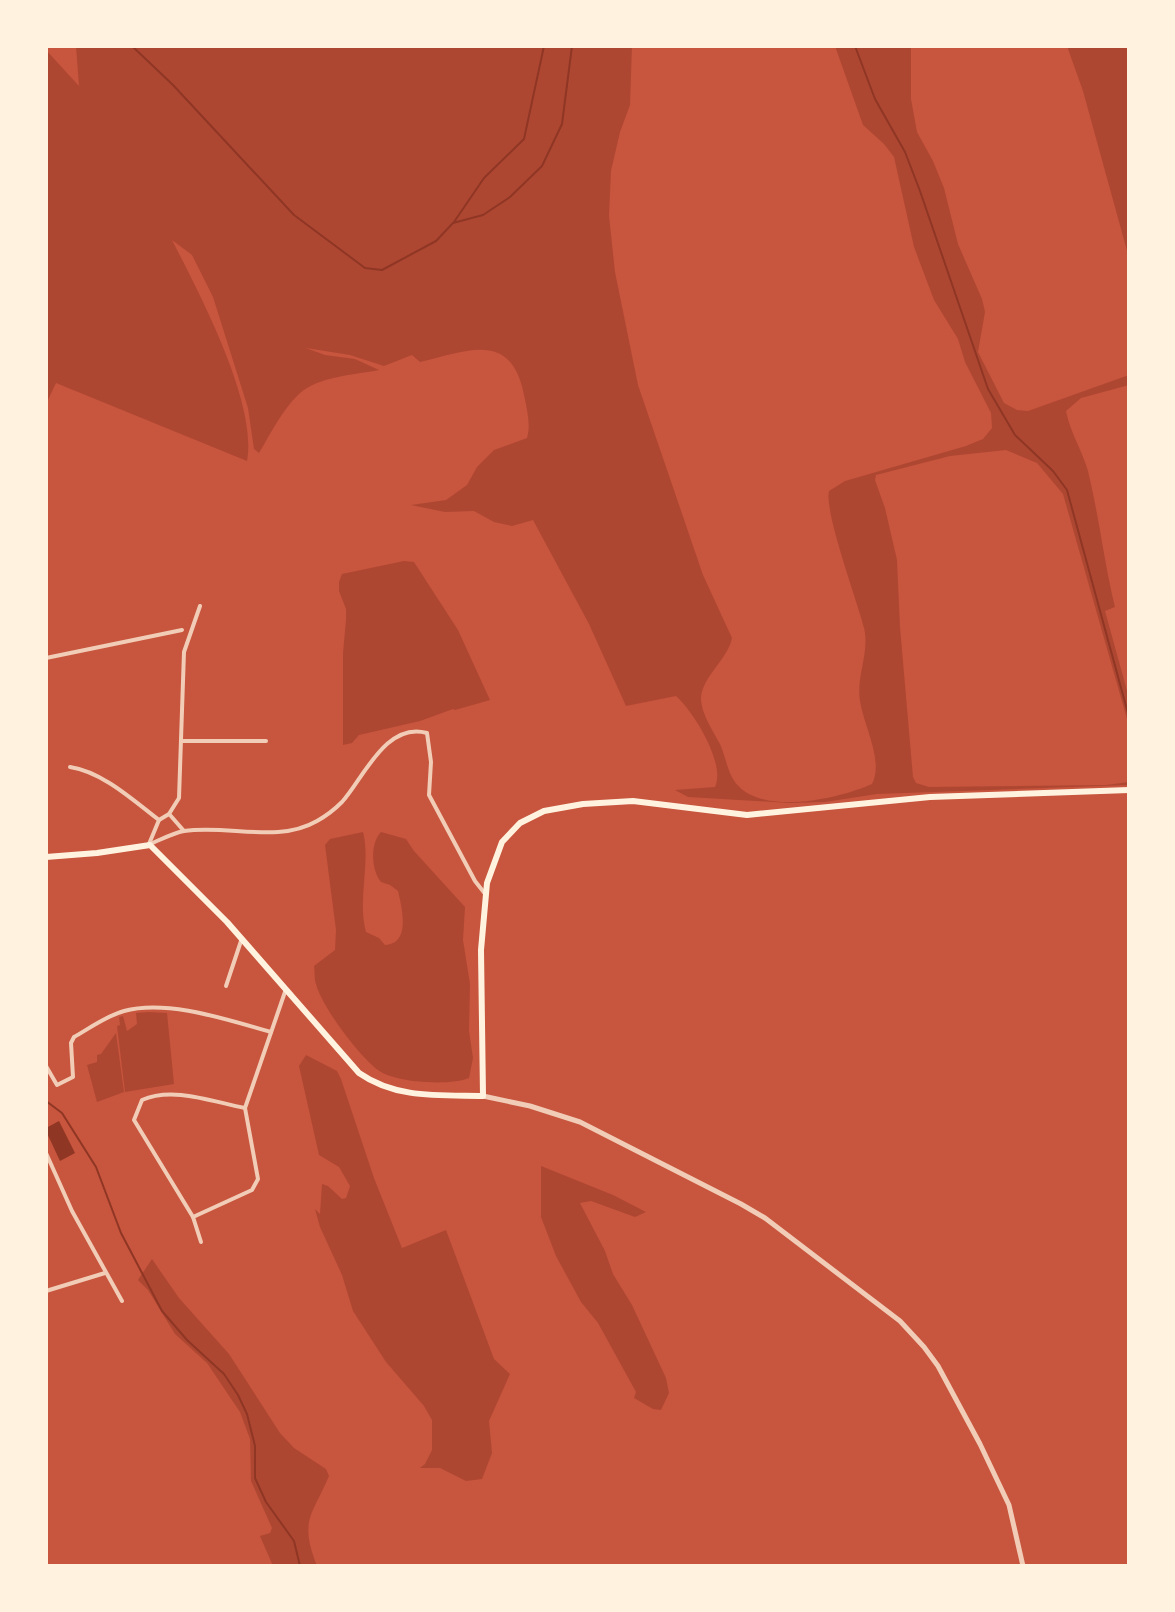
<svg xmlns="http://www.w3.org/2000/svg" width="1175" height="1612" font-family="'Open Sans',sans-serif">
<rect width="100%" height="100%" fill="#c8553d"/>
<g fill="#ae4732">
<path d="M 76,46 L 632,46 L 630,105 L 620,132 L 611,171 L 609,216 L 615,272 L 638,385 L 703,575 L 732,638 C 728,659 702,677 701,698 C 701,713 713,731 720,744 C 725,755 727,769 733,779 C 756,818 839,799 872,784 C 884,761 864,727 860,701 C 856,676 870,652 864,628 C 857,600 824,512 829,491 L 845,481 L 966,446 L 983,439 L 992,428 L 991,413 L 965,362 L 958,339 L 934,300 L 914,247 L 894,157 L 884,144 L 863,125 L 835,46 L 911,46 L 911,99 L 917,132 L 933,161 L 944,188 L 958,244 L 982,299 L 985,312 L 978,352 L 1004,403 L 1017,410 L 1028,411 L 1129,375 L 1129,385 L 1081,398 L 1066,411 C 1070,432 1082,450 1088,471 C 1099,516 1104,562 1115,607 L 1105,611 L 1129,698 L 1129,726 L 1063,494 L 1037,463 L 1006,450 L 950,456 L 876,475 L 875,480 L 885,508 L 897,560 L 900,627 L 913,777 L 916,783 L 929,787 L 1106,785 L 1129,782 L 1129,785 L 877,794 L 825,802 L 790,803 L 688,797 L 675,790 L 715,787 C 726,764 694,712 676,696 L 626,706 L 589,624 L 533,520 L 512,526 L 494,522 L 474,511 L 445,512 L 411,505 L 446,500 L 467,485 L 477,467 L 494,450 L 527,438 C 531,424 527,410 524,395 C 511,330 468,351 420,362 L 412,355 L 384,366 L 350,355 L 306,348 L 325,355 L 355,359 L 379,370 C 354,375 319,376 299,394 C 282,410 271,433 259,453 L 254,449 L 248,408 L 213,297 L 192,255 L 172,240 C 198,291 258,403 247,461 L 56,383 L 46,404 L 46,50 L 79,86 Z"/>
<polygon points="1067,46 1129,46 1129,258 1083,91"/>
<polygon points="404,561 414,562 458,630 490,700 455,710 453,709 420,721 359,735 352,743 343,745 343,653 346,620 346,609 339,591 339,582 342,574"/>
<path d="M 363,832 C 371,862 357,900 366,932 L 379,938 L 385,945 C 411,944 402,908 398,891 L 390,885 L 381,882 C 371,870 370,843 381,832 L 406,839 L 414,851 L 465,907 L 463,940 L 470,984 L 469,1031 L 473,1058 L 469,1078 C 450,1086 395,1083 378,1070 C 359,1056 322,1007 316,984 C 314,979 315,971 314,966 L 335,950 L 336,930 L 325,845 L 330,839 Z"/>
<polygon points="149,1012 167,1013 174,1084 125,1092 117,1026 120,1025 119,1017 123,1016 127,1031 137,1024 136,1013"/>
<polygon points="116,1033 124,1092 97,1102 87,1065 97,1062 97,1055 101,1054"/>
<polygon points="306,1055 337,1071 341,1079 374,1178 402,1248 446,1230 494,1359 510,1374 489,1421 492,1453 482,1479 466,1481 440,1468 420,1468 425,1464 432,1450 432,1420 424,1406 386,1362 353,1311 342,1275 320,1227 315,1209 320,1214 322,1184 328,1186 342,1199 346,1198 350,1186 339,1167 319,1155 299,1066"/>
<polygon points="541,1166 613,1195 646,1212 635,1217 591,1201 580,1203 605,1251 613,1274 632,1305 666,1378 669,1393 661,1410 653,1409 634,1398 636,1392 598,1323 581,1302 556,1256 541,1217"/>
<path d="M 152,1259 L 179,1298 L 229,1354 L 280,1433 L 294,1448 L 326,1469 L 329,1476 C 312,1516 299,1520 317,1566 L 273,1566 L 260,1536 L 270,1533 L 272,1528 L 251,1481 L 250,1439 L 240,1412 L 207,1363 L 175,1334 L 148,1290 L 138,1280 Z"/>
</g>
<polygon fill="#8f3625" points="59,1121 75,1153 60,1161 46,1131 46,1128"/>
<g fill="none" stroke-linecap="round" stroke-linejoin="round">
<g stroke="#8f3625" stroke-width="2">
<polyline points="132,46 173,85 294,215 365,268 382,270 436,241 453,223 483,215 510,197 542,166 562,124 572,46"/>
<polyline points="855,46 875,99 905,152 920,191 988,389 1015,435 1053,471 1067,490 1129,717"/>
<polyline points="454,222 484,178 524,139 544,46"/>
<polyline points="46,1101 62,1113 96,1167 121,1233 162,1311 187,1340 224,1374 238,1395 247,1414 255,1446 255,1478 266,1502 294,1541 300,1566"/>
</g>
<g stroke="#f1ccb7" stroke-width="4">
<polyline points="46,658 182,630"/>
<polyline points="182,741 266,741"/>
<path d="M 70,767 C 103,772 134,801 159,820"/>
<polyline points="170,815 184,831"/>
<polyline points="149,844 159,820 169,814 179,798 184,652 200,606"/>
<path d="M 150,844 C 160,840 173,833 184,831 C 228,824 277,844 317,821 C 326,816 335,809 342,802 C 363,779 386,721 427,733 L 431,762 L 429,795 L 475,881 L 486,895"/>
<polyline points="226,986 241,941"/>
<path d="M 46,1066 L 57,1085 L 73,1077 L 71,1043 L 74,1037 C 90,1028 106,1016 124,1011 C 167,999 228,1020 271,1032"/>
<polyline points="46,1153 72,1211 122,1301"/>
<polyline points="193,1217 252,1190 258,1179 245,1108 286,989"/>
<path d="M 201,1242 L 193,1217 L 134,1120 L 142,1100 C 173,1086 213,1102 245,1108"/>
<polyline points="46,1291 105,1273"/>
</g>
<polyline stroke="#f1ccb7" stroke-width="5" points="483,1096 530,1106 580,1122 741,1204 765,1218 900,1321 924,1347 938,1366 980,1444 1009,1505 1023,1566"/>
<path stroke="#fff3e0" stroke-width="6" d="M 46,857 L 97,853 L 150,845 L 227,922 L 359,1073 C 396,1099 440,1095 483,1096 L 481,950 L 487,883 L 502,842 L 520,823 L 544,811 L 583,804 L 633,801 L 747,815 L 930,797 L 1129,790"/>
</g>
<rect width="1175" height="1612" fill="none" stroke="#fff3e0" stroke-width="96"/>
</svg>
